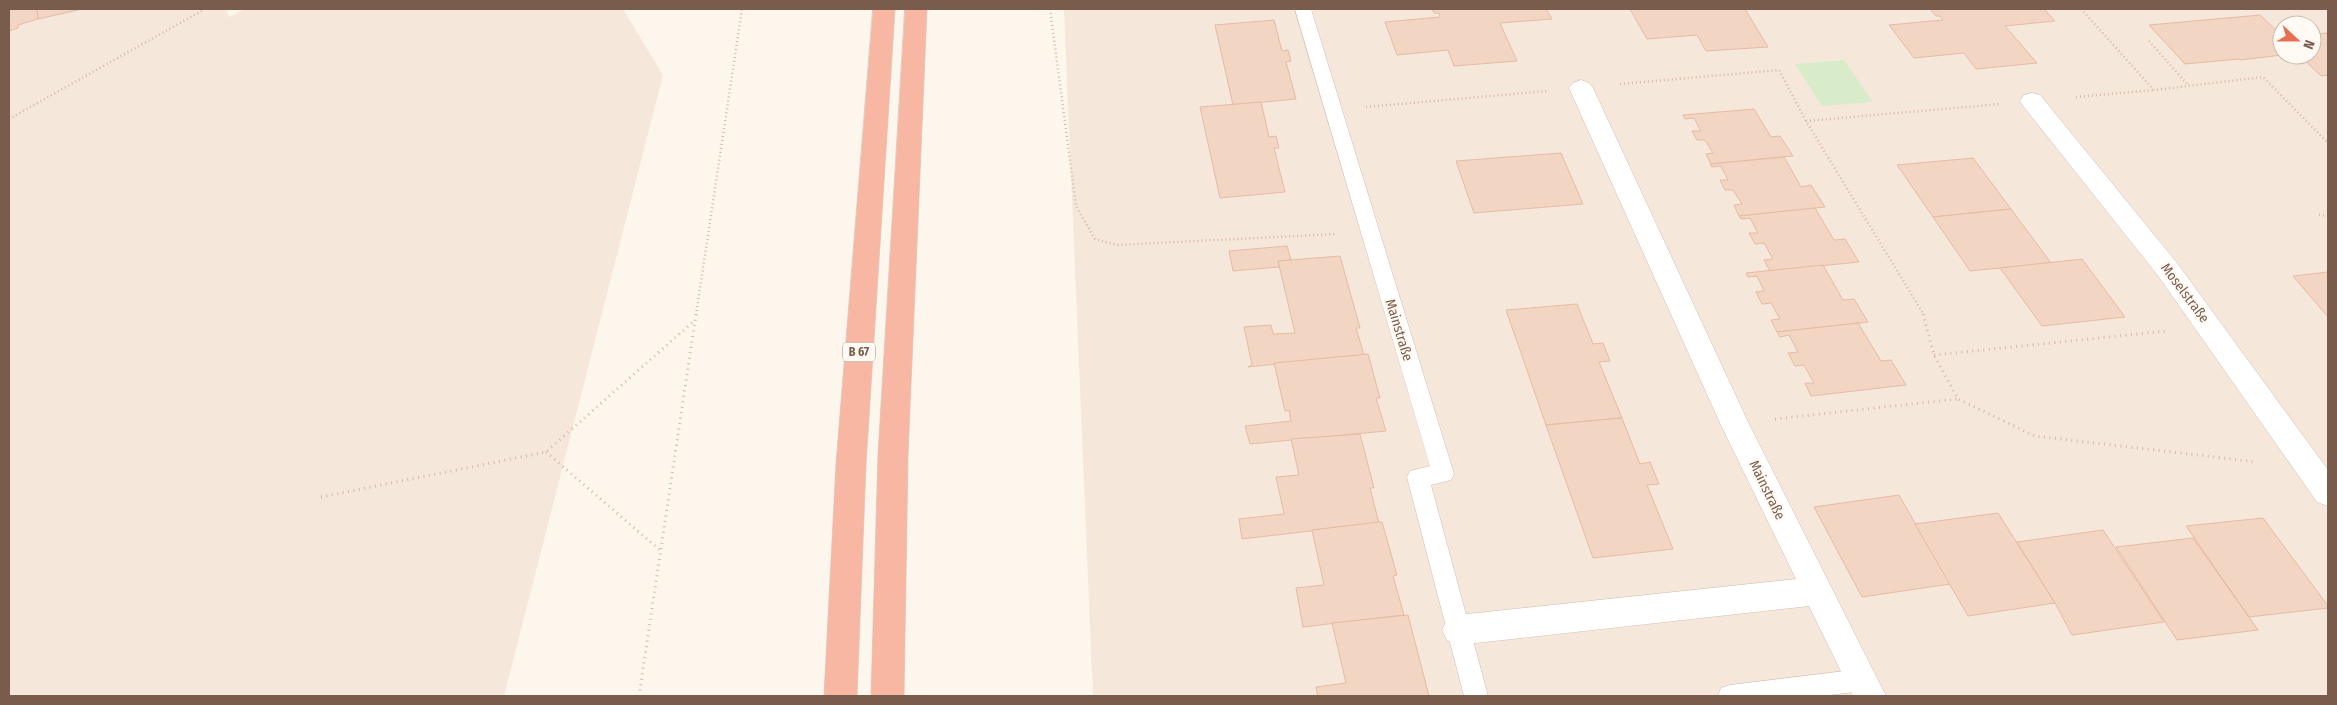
<svg xmlns="http://www.w3.org/2000/svg" width="2337" height="705" font-family="'Fira Sans Condensed',sans-serif">
<rect width="100%" height="100%" fill="#fdf6ec"/>
<g fill="#f5e8da" fill-rule="evenodd">
<polygon points="9,9 226,9 229,17 245,9 623,9 663,75 504,696 9,696"/>
<path d="M 1064,9 L 2328,9 L 2328,696 L 1093,696 ZM 2282,25 L 2312,25 L 2312,55 L 2282,55 Z"/>
</g>
<polygon fill="#d8ecc9" points="1844,60 1873,102 1822,106 1795,64"/>
<g fill="#f3d5c3" stroke="#e6bba3">
<polygon points="9,9 37,9 38,19 18,25 18,28 9,31"/>
<polygon points="37,9 78,9 78,10 38,19"/>
<polygon points="1432,9 1546,9 1552,19 1500,23 1517,61 1454,66 1448,50 1397,55 1385,22 1440,17 1439,13 1434,13"/>
<polygon points="1630,9 1753,9 1745,9 1768,47 1706,51 1697,35 1647,39"/>
<polygon points="1930,9 2044,9 2055,21 2005,26 2037,63 1976,69 1964,53 1914,58 1889,25 1943,20 1940,16 1936,16"/>
<polygon points="2260,15 2282,36 2282,55 2241,60 2239,59 2185,64 2149,25"/>
<polygon points="1274,20 1282,51 1288,50 1291,61 1286,62 1296,99 1233,105 1215,25"/>
<polygon points="2328,33 2328,75 2321,76 2299,55 2312,55 2312,34"/>
<polygon points="1261,102 1269,137 1276,136 1279,148 1274,148 1285,192 1220,198 1200,107"/>
<polygon points="1754,109 1771,137 1780,136 1793,156 1711,164 1706,154 1713,153 1705,140 1697,140 1692,131 1701,131 1694,118 1685,119 1683,115"/>
<polygon points="1561,153 1583,204 1474,213 1456,161"/>
<polygon points="1784,157 1801,187 1811,185 1825,207 1739,216 1734,205 1742,204 1733,190 1725,190 1720,180 1728,180 1721,166 1712,167 1710,164"/>
<polygon points="1973,158 2011,209 1933,217 1897,165"/>
<polygon points="1815,208 1834,240 1845,239 1859,262 1770,271 1764,260 1773,259 1764,243 1755,244 1749,233 1758,233 1750,218 1741,219 1739,216"/>
<polygon points="2011,209 2051,263 1970,271 1933,217"/>
<polygon points="1287,246 1291,260 1278,261 1279,267 1233,271 1229,251"/>
<polygon points="1340,256 1360,328 1356,328 1364,355 1248,367 1252,365 1244,327 1271,325 1273,334 1295,333 1278,261"/>
<polygon points="2082,259 2125,317 2042,326 2000,268"/>
<polygon points="1823,265 1843,300 1854,299 1868,322 1777,332 1771,320 1780,319 1771,303 1762,304 1756,292 1764,291 1757,276 1748,277 1746,273"/>
<polygon points="2328,272 2328,317 2293,276"/>
<polygon points="1577,304 1593,344 1603,343 1610,361 1599,362 1622,418 1546,425 1506,310"/>
<polygon points="1858,323 1881,361 1891,360 1906,385 1811,396 1805,383 1814,383 1804,365 1795,366 1788,353 1798,352 1789,335 1780,337 1777,332"/>
<polygon points="1368,354 1380,398 1376,398 1386,431 1250,444 1245,426 1291,421 1289,410 1285,411 1274,363"/>
<polygon points="1622,418 1640,464 1650,462 1659,484 1647,485 1673,549 1593,558 1546,425"/>
<polygon points="1360,434 1374,488 1370,488 1379,523 1242,539 1239,519 1284,514 1276,477 1299,475 1291,439"/>
<polygon points="1899,495 1950,584 1862,597 1814,507"/>
<polygon points="1998,513 2055,603 1968,616 1915,524"/>
<polygon points="2263,518 2328,606 2328,608 2249,617 2186,526"/>
<polygon points="1378,522 1382,522 1397,575 1393,576 1404,615 1303,627 1296,588 1324,585 1312,530"/>
<polygon points="2103,530 2164,622 2072,635 2055,603 2017,542"/>
<polygon points="2193,538 2258,630 2177,640 2116,547"/>
<polygon points="1408,615 1429,696 1318,696 1316,687 1346,683 1332,623"/>
</g>
<g fill="none" stroke-linecap="round" stroke-linejoin="round">
<g stroke="#d1beb0" stroke-width="1">
<g id="lane">
<polygon points="1295,9 1311,9 1454,474 1451,480 1431,485 1488,696 1464,696 1407,477 1410,471 1430,466"/>
<polygon points="1862,669 1870,672 1874,680 1870,688 1862,691 1822,696 1718,696 1721,688 1730,685"/>
</g>
</g>
<g stroke="#d1beb0" stroke-width="1">
<g id="street">
<polygon points="1581,80 1589,83 1593,88 1748,422 1886,696 1853,696 1809,606 1458,645 1447,640 1442,630 1447,620 1458,615 1796,579 1720,423 1569,88 1573,83"/>
<polygon points="2032,93 2040,95 2177,263 2328,470 2328,506 2317,502 2159,277 2024,107 2020,101 2024,95"/>
</g>
</g>
<g stroke="#dad1cd" stroke-width="1">
<g id="highway">
<polygon points="873,9 895,9 866,464 857,696 824,696 836,464"/>
<polygon points="905,9 927,9 908,455 904,696 871,696 878,455"/>
</g>
</g>
<g stroke="#d9b8a5" stroke-width="2.5" stroke-dasharray="1 3" stroke-linecap="butt">
<polyline points="1050,9 1076,206 1095,239 1117,245 1336,234"/>
<polyline points="2081,9 2154,90 2263,77 2328,143"/>
<polyline points="2149,41 2188,85"/>
<polyline points="1620,84 1779,70 1806,121 1924,315"/>
<polyline points="2076,97 2154,90"/>
<polyline points="1366,107 1547,91"/>
<polyline points="9,119 205,9"/>
<polyline points="1806,121 2000,104"/>
<polyline points="2319,215 2328,216"/>
<polyline points="696,315 742,9"/>
</g>
<g stroke="#d9b8a5" stroke-width="3" stroke-dasharray="1 4.5" stroke-linecap="butt">
<polyline points="1923,314 1934,355 1958,399 2035,436 2257,462"/>
<polyline points="1934,355 2167,331"/>
<polyline points="1775,419 1957,399"/>
<polyline points="546,452 661,551"/>
<polyline points="321,497 546,452 694,321"/>
<polyline points="639,696 696,314"/>
</g>
<use href="#lane" fill="#fff" fill-rule="evenodd"/>
<use href="#street" fill="#fff" fill-rule="evenodd"/>
<use href="#highway" fill="#f7b7a3" fill-rule="evenodd"/>
</g>
<g text-anchor="middle" dominant-baseline="central" stroke-width="5" stroke-linejoin="round" paint-order="stroke">
<rect fill="#fffaf3" stroke="#a28b7f" stroke-width="1" x="843" y="342.5" width="32" height="19" rx="4"/>
<g font-size="12" font-weight="bold" fill="#7a5c4d">
<text x="859" y="352">B 67</text>
</g>
<g font-size="14" fill="#7a5c4d" stroke="#fffaf3">
<text transform="translate(2185 293) rotate(53)">Moselstraße</text>
<text transform="translate(1399 330) rotate(73)">Mainstraße</text>
<text transform="translate(1767 490) rotate(64)">Mainstraße</text>
</g>
</g>
<rect width="2337" height="705" fill="none" stroke="#7a5c4d" stroke-width="20"/>
<g transform="translate(2297 40) rotate(111)"><circle r="24" fill="#fffaf3" stroke="#cabbb1"/>
<path d="M0-4L9 19L0 12L-9 19Z" fill="#e76f51"/>
<text y="-8" font-size="14" font-weight="bold" text-anchor="middle" fill="#7a5c4d">N</text>
</g>
</svg>
